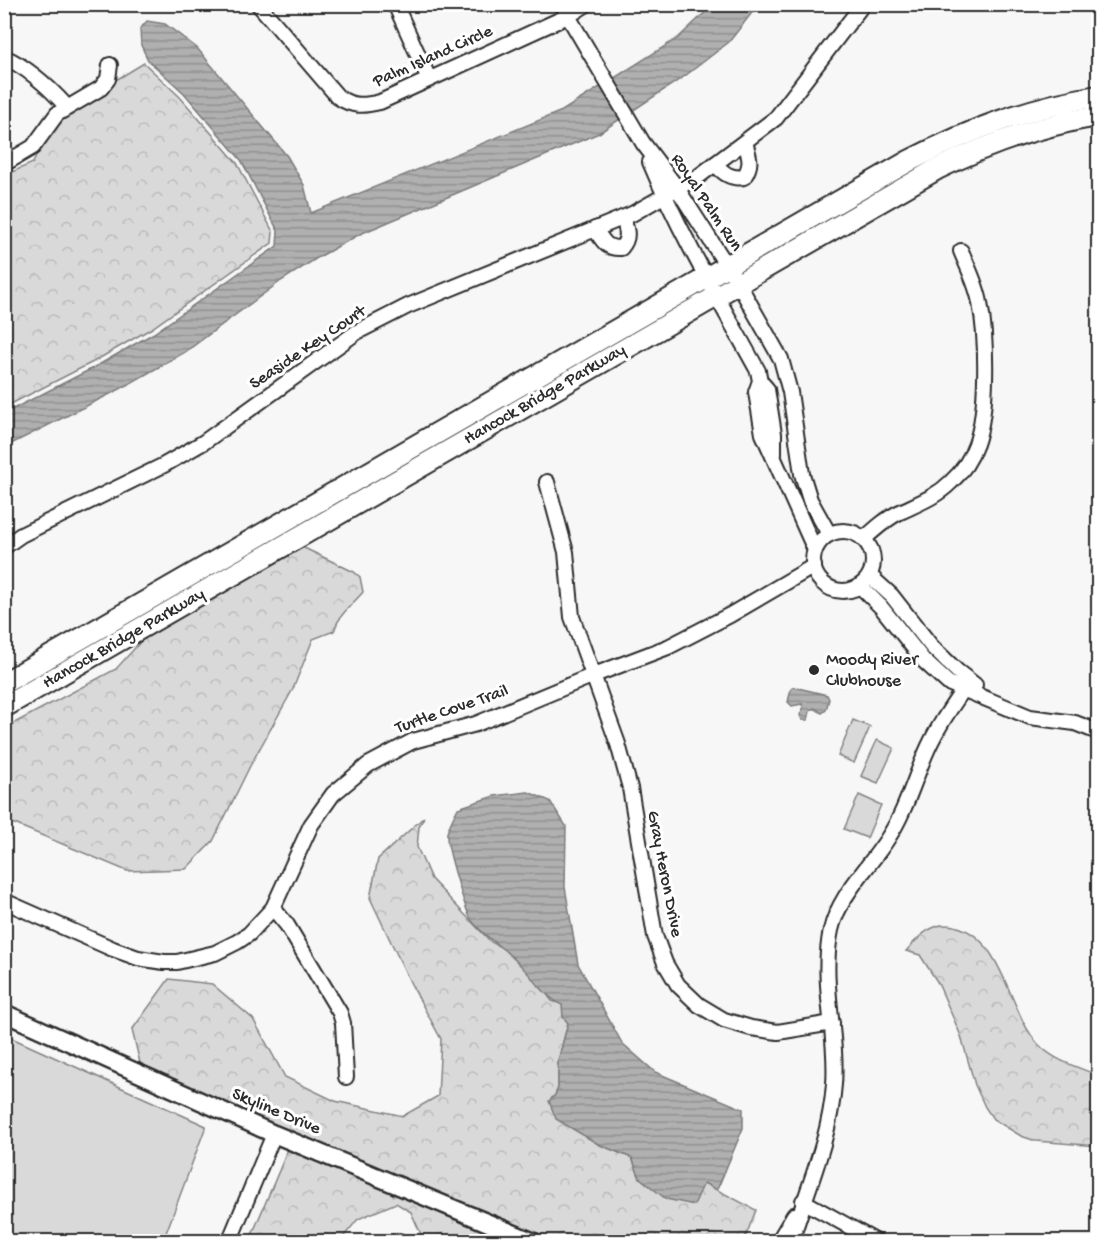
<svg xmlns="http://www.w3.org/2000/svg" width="1103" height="1246" font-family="'Gochi Hand',sans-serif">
<defs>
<pattern id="forest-crowns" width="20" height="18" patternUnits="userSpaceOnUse" patternTransform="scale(1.5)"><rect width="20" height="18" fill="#d9d9d9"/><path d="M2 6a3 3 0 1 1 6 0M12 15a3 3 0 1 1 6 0" fill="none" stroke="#bababa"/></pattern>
<pattern id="water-rules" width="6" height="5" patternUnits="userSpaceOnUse" patternTransform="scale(1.5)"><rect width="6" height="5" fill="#b0b0b0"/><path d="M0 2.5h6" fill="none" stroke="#8f8f8f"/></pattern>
</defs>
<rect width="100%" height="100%" fill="#f7f7f7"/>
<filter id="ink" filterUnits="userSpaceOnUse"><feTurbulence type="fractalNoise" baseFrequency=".0167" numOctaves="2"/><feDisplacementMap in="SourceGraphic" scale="12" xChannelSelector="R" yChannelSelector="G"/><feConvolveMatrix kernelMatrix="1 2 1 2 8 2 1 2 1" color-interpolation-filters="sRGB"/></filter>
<g filter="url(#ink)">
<g fill="#d9d9d9" stroke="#828282" stroke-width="1.5">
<polygon points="853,720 870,727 854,763 838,756"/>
<polygon points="877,740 894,748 878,783 861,776"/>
<polygon points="859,795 881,805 867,838 844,829"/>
<polygon points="5,1035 206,1126 163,1241 5,1241"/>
</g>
<g fill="url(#forest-crowns)" stroke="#828282" stroke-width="1.5">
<polygon points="144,63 180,97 237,163 273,232 272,243 152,328 93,362 5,407 5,175 33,163 53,118"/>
<path d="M 298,545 L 354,572 L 360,577 L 363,592 C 352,605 339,614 334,631 L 313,639 L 293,689 L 250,766 L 213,841 L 186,869 L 127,871 L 5,820 L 5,728 L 116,669 L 152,629 Z"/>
<polygon points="424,817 419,827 417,847 431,879 491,942 508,951 540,985 552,1001 562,1004 568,1023 558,1061 558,1088 555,1095 598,1144 632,1158 640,1178 704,1183 756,1210 745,1238 752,1241 551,1241 276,1128 141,1067 132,1030 169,979 212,984 253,1019 285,1077 335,1101 403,1116 438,1096 441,1039 411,984 370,898 378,859"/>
<path d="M 941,925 C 1002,923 1006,1009 1038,1044 C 1054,1061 1077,1067 1098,1075 L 1098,1146 L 1036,1141 L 1021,1136 L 993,1119 L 985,1107 L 975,1085 L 961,1036 L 938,983 L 920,955 L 906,951 C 917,939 925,929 941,925 Z"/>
<polygon points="289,1147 518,1241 424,1241 411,1212 396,1203 358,1219 340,1241 249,1242"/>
</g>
<g fill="url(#water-rules)" stroke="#7b7b7b" stroke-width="1.5">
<polygon points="713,5 758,5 729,42 685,76 599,133 360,234 317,258 281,281 185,352 120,389 5,447 5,413 95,367 154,333 277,246 278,231 241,160 184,93 148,60 141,45 140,29 147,21 165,24 197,48 287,156 304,185 311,213 562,111 678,38"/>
<polygon points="794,687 827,695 829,699 826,710 822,713 814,708 810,711 808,720 802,720 800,715 803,708 802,704 792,706 788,702 791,689"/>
<path d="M 528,792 L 550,801 L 566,826 L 565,887 L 578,964 L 622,1043 L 655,1072 L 743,1109 L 743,1128 L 717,1190 L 704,1183 L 694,1205 L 666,1199 L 640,1178 L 632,1158 L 598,1144 L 556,1119 L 549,1101 L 555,1095 L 558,1088 L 558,1061 L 568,1023 L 563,1017 L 562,1005 C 546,998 532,976 519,964 C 504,947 486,939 472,921 C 466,913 445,842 447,833 C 449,825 454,816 458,808 L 494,796 Z"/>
</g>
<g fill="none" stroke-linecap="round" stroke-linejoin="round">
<g stroke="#2b2b2b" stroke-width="18">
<g id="minor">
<path d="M 258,4 L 338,97 C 353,107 363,106 380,102 L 568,16 L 587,4"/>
<polyline points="395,4 429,79"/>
<polyline points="563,4 568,16 643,143 677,188 738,283 781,359 790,392 802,474 810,500 829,534"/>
<path d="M 4,57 C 29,68 49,87 67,107"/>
<path d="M 650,162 C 680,234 720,302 758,371 L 760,381 L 756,392 L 763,434 L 815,550"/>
<polyline points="4,164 33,147 57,114 101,88 108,79 110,65"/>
<path d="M 715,164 C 724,174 731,179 744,177 C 753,163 749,157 745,142"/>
<path d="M 595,229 C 603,241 606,249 621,248 C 630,238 627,230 623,218"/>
<polyline points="760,381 767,389 774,434 774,454"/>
<polyline points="547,482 566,552 572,617 618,744 630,788 655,936 665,963 678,985 699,1005 724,1020 751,1028 778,1032 832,1023"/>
<circle cx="843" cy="561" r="30"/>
<path d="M 864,539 C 875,529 887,518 900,512 C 919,503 936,497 951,482 C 962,472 971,458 976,444 C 988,410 987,339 980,303 C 977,285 968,268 961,251"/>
<polyline points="4,547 21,535 164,465 204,442 357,332 408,306 632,214 699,176 776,118 863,4"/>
<polyline points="870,576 892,596 932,647 957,671 975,685"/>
<polyline points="860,586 881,607 924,661 948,683 1030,717 1075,723 1098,732"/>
<polyline points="4,901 113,949 138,958 164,962 177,962 215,953 237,942 249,934 273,908 311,825 333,794 368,765 413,741 476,724 594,675 668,647 730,615 814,566"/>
<polyline points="273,908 287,925 340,1013 343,1023 346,1077"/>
<polyline points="803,1201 877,1242"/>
<polyline points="399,1241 399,1242"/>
<polyline points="229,1242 274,1134"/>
<polyline points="778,1242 794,1215"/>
<path d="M 791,1242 C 807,1189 830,1140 834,1084 C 838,1033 820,982 831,930 C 839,895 869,868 888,838 C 905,812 913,783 925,755 C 936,728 953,705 969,681"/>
</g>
</g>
<g stroke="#2b2b2b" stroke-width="21">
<polyline id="tertiary" points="4,1013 274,1134 534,1242"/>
</g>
<g stroke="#2b2b2b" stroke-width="24">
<g id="secondary">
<path d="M 4,683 L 909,161 C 971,129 1029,107 1098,96"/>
<path d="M 4,707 L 937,169 C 988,144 1042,125 1098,116"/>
</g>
</g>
<use href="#minor" stroke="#fff" stroke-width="14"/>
<use href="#tertiary" stroke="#fff" stroke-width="16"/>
<use href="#secondary" stroke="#fff" stroke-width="20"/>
</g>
</g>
<circle fill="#2b2b2b" stroke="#fff" stroke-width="2" cx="814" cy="670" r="6"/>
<g text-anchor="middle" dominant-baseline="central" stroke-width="6" stroke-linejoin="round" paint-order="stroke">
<g font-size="18" fill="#2b2b2b" stroke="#fff">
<text transform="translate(433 57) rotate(-24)">Palm Island Circle</text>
<text transform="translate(706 203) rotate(56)">Royal Palm Run</text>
<text transform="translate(308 348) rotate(-34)">Seaside Key Court</text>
<text transform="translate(545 395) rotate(-30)">Hancock Bridge Parkway</text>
<text transform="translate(124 639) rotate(-30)">Hancock Bridge Parkway</text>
<text transform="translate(452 710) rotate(-19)">Turtle Cove Trail</text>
<text transform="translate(664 874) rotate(79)">Gray Heron Drive</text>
<text transform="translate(276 1112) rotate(23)">Skyline Drive</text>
</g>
<g font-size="18" fill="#2b2b2b" stroke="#fff" text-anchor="start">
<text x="826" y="660">Moody River<tspan x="826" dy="21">Clubhouse</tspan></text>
</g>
</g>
<rect width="1103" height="1246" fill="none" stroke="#fff" stroke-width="24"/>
<rect x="12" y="12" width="1079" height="1222" fill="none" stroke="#2b2b2b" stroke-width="2" filter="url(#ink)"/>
</svg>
